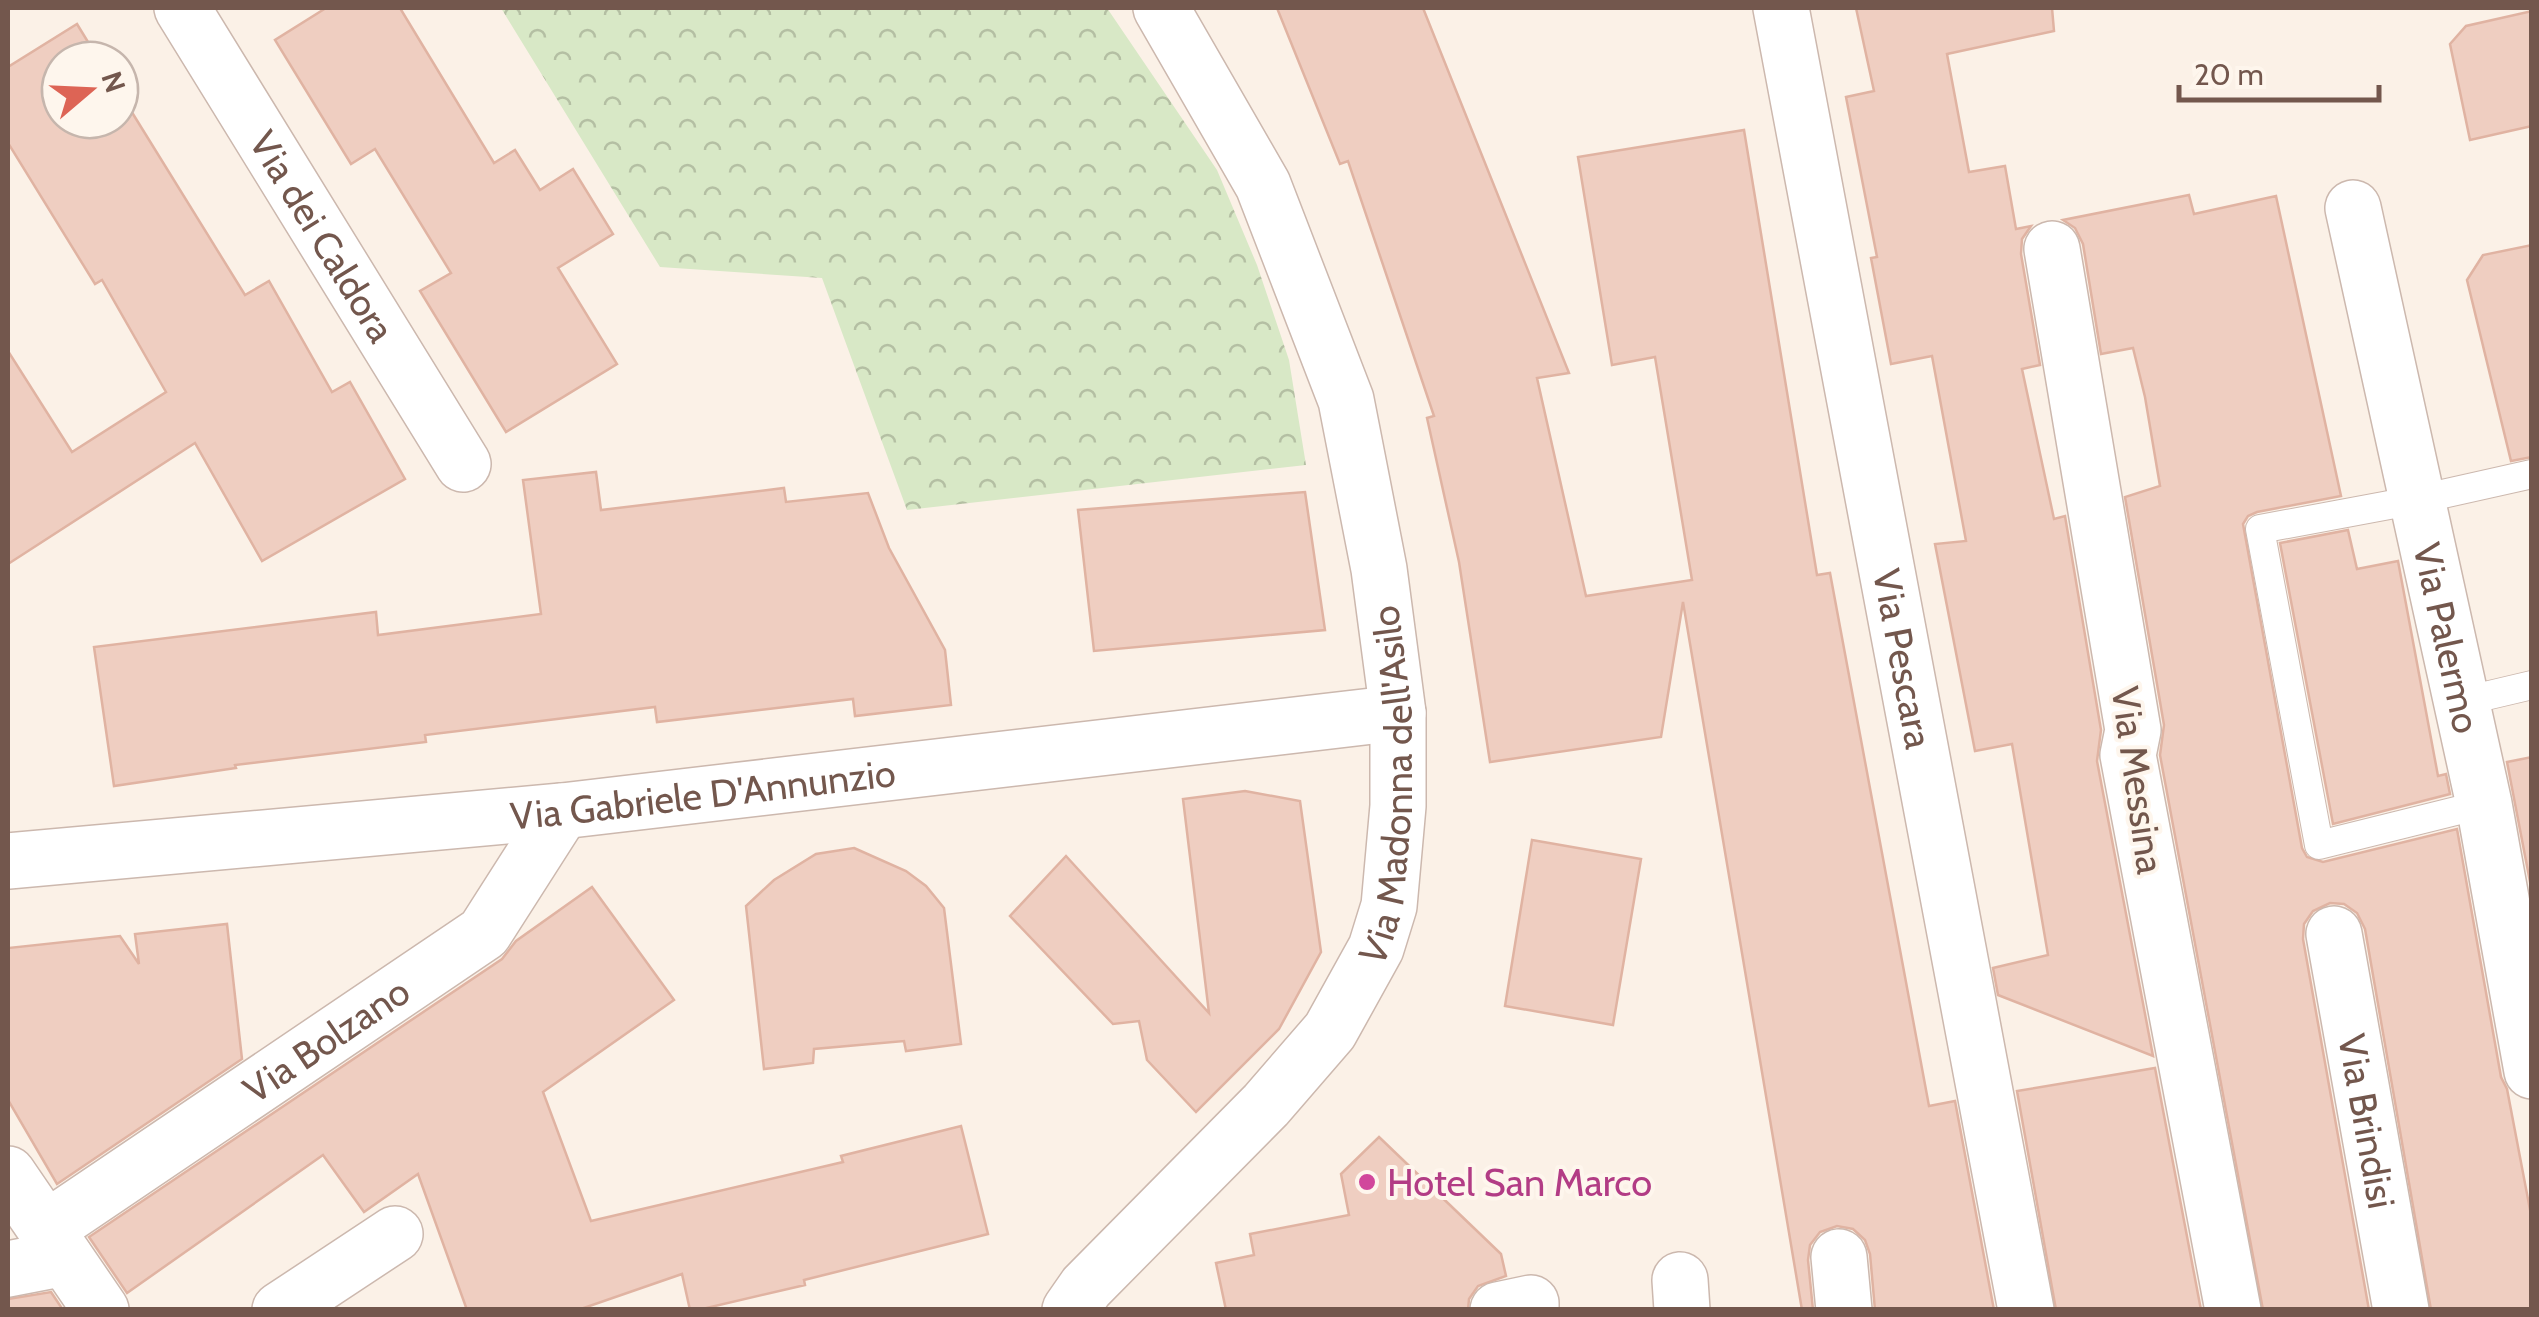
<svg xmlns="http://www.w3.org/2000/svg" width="2539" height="1317" font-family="Cabin,sans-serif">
<defs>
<pattern id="forest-crowns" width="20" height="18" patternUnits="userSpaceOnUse" patternTransform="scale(2.5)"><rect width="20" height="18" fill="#d8e8c6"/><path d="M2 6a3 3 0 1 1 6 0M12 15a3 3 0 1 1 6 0" fill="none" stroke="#b4bfa3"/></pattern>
</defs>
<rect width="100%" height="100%" fill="#fbf1e7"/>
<polygon fill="url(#forest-crowns)" points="501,8 1107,8 1217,170 1257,265 1289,360 1306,465 907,510 822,278 660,267"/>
<g fill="#efcec1" stroke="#e0b3a2" stroke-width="2.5">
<polygon points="326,8 400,8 494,163 515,150 540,190 573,169 613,234 558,268 617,364 506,432 420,291 451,273 375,149 351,164 275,40"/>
<polygon points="1277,8 1423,8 1569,373 1537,378 1586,596 1692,580 1655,357 1612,365 1578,157 1744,130 1817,575 1830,573 1929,1106 1955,1101 1994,1310 1875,1310 1870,1254 1865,1240 1853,1229 1837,1226 1820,1232 1810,1245 1808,1260 1813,1310 1802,1310 1683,602 1661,737 1490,762 1459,562 1427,418 1434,416 1348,161 1340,164"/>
<polygon points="1856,8 2052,8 2054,31 1947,54 1969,172 2005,166 2016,229 2031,226 2022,239 2021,254 2040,365 2022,369 2054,519 2065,516 2101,730 2097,761 2153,1056 1998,995 1993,968 2048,955 2012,744 1975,751 1935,544 1966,541 1932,356 1891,364 1871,258 1877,257 1846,97 1874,91"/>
<polygon points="2532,11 2532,126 2470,140 2450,44 2466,26"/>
<polygon points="77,24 99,60 60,60 60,120 120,120 120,93 245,295 269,281 332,392 350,382 405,479 262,561 195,443 8,564 8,351 72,452 166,392 102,280 95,284 8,143 8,67"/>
<polygon points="2189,195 2194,214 2276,196 2341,496 2257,512 2248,516 2243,524 2302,848 2307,857 2323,862 2457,829 2501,1077 2507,1089 2532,1220 2532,1310 2431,1310 2365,929 2357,913 2344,904 2330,903 2313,911 2304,924 2303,939 2369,1310 2263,1310 2160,755 2164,725 2125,497 2160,486 2145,397 2133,348 2101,354 2083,244 2075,228 2063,220"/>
<polygon points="2532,245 2532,457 2511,461 2467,280 2483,255"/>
<polygon points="596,472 601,510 784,488 786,502 868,493 889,548 945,650 951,705 855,716 853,699 657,722 655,707 425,735 426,742 235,765 236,768 114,786 94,647 376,612 378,635 541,614 523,480"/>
<polygon points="1305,492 1325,630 1094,651 1078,510"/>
<polygon points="2348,530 2357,569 2398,561 2438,776 2446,774 2450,794 2333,824 2280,543"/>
<polygon points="2532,757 2532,892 2507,762"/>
<polygon points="1245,791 1300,801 1321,952 1279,1029 1196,1112 1147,1060 1139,1021 1113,1024 1010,916 1066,856 1209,1013 1183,799"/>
<polygon points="1532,840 1641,859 1613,1025 1505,1006"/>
<polygon points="854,848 906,871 926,886 944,908 961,1044 906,1051 904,1041 814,1049 813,1063 764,1069 746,906 774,880 816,854"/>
<polygon points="592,887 674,1000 543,1092 591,1221 843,1162 841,1156 961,1126 988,1234 804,1280 805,1285 698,1310 690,1310 682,1274 578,1310 467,1310 418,1174 364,1212 323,1155 127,1293 89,1237 502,959 516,941"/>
<polygon points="227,924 242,1059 57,1184 8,1100 8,948 120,936 139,964 135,934"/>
<polygon points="2155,1068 2201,1310 2056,1310 2017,1091"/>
<polygon points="1379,1137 1501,1254 1506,1276 1478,1286 1469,1299 1468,1310 1226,1310 1216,1263 1254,1255 1250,1234 1349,1215 1341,1174"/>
<polygon points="51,1292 63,1310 8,1310 8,1299"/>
</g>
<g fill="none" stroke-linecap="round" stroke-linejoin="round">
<g stroke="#ccb8ae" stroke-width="30">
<g id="service">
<polyline points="2460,702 2532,685"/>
<polyline points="2484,804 2319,845 2260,529 2416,500 2532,474"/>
</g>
</g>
<g stroke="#ccb8ae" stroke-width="58">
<g id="minor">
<path id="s1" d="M 182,8 L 463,464"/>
<path id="s2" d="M 1781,8 L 2026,1310"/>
<path id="s3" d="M 2353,208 L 2484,804 L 2532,1071"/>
<polyline points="2052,249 2133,730 2128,755 2233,1310"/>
<path id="s4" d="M 8,861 L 562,811 L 1398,713"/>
<path id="s5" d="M 2334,934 L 2401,1310"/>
<polyline points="8,1174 101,1310"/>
<path id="s6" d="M 46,1229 L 484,933 L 562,811"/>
<polyline points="1839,1257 1844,1310"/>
<polyline points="8,1269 65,1258"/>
<polyline points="1680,1280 1682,1310"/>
<polyline points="280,1310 395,1234"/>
<path id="s7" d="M 1070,1310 L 1086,1287 L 1266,1105 L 1330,1031 L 1376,948 L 1389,906 L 1398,806 L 1398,713 L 1379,569 L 1346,400 L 1263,185 L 1161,8"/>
<polyline points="1498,1310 1531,1303 1531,1310"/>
</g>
</g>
<use href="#service" stroke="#fff" stroke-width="28"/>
<use href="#minor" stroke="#fff" stroke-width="55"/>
</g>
<circle fill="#d1479c" stroke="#fef6ed" stroke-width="4" cx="1367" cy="1182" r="10"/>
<g text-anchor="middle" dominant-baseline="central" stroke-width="8" stroke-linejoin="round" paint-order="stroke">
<g font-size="38" fill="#73574d" stroke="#fef6ed">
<text stroke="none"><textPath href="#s1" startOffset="268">Via dei Caldora</textPath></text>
<text stroke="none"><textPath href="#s3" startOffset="440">Via Palermo</textPath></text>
<text stroke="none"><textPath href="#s2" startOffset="662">Via Pescara</textPath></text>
<text transform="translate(2138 780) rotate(82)">Via Messina</text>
<text stroke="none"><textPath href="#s7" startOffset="642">Via Madonna dell'Asilo</textPath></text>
<text stroke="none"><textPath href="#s4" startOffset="698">Via Gabriele D'Annunzio</textPath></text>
<text stroke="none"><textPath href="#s6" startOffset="338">Via Bolzano</textPath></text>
<text stroke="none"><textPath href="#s5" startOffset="190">Via Brindisi</textPath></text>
</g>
<g font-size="38" fill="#b23c85" stroke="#fef6ed" text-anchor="start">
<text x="1387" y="1182">Hotel San Marco</text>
</g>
</g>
<rect width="2539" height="1317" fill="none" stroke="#73574d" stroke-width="20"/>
<g transform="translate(90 90) rotate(71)"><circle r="48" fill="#fef6ed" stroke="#c6b6ad" stroke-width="2.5"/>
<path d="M0-8L18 38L0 25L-18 38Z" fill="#dd6455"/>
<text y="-15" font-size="28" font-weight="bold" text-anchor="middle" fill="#73574d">N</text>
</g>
<path d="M2179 85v15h200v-15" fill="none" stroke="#73574d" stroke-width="5"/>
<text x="2194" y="85" font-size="30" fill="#73574d" stroke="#fef6ed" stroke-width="8" paint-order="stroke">20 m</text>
</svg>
